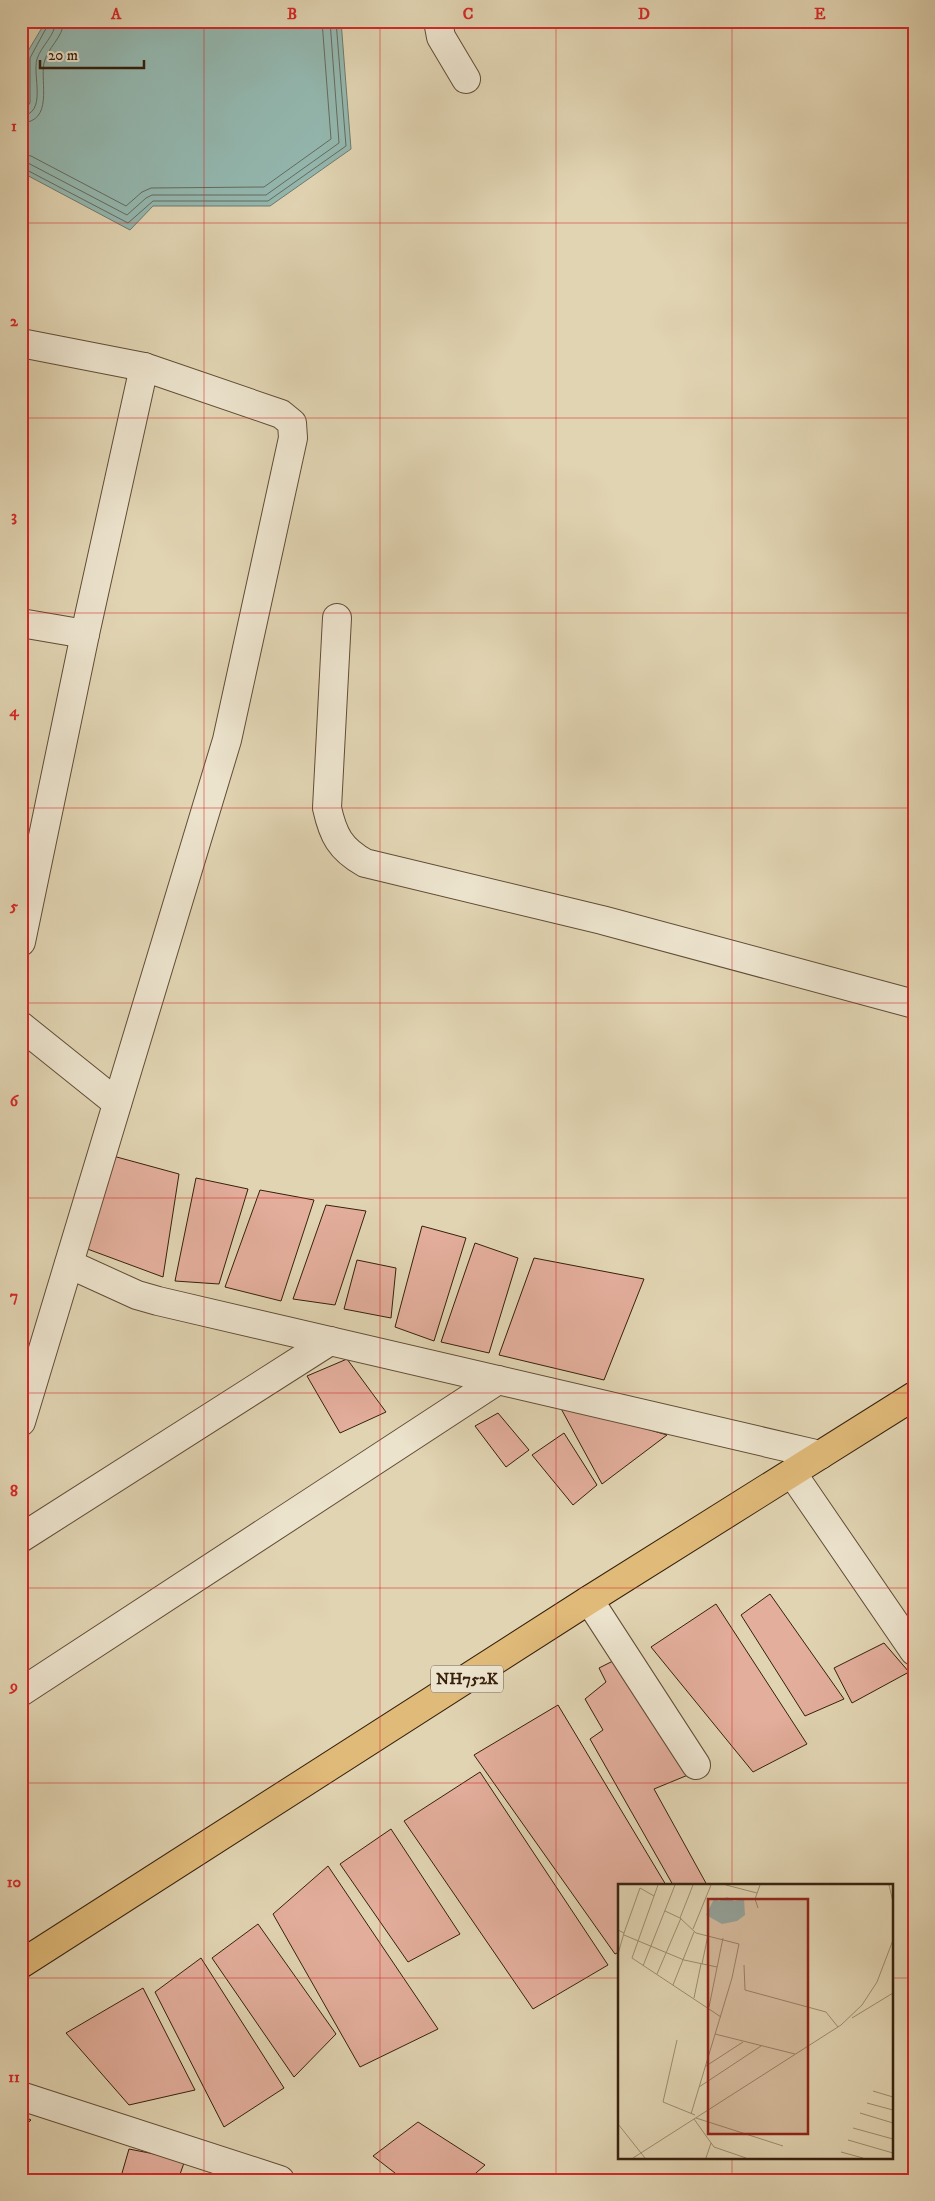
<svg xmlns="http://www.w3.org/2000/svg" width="935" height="2201" font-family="'IM FELL DW Pica',serif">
<rect width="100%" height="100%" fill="#e1d4b2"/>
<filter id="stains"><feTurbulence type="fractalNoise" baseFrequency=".004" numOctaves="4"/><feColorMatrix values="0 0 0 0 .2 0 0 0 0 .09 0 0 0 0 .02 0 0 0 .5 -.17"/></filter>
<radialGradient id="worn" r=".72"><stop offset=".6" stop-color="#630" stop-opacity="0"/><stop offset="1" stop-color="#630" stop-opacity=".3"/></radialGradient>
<polygon fill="#94b8b0" stroke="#6e7b6e" points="46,21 341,21 351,149 270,206 153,206 130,230 21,172 21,106 25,102 25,56"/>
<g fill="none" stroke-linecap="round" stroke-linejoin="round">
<g stroke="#656c5e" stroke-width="1">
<polyline points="21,109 26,108 30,103 30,58 50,21"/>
<path d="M 21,116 C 48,114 32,75 37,59 C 41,46 55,36 56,21"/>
<path d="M 21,123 C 54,122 40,83 44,63 C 47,48 63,38 64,21"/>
<polyline points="21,154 31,156 126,206 142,192 151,188 264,187 331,139 322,21"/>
<polyline points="21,161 28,163 127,215 146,198 152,195 266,195 339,143 330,21"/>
<polyline points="21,167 128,223 153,201 268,201 346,146 336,21"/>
</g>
</g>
<g fill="#e3ae9c" stroke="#36200c">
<polygon points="113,1156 179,1174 163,1277 82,1247"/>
<polygon points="196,1178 248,1189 219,1284 175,1281"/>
<polygon points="260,1190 314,1200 281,1301 225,1287"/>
<polygon points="326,1205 366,1211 335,1305 293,1299"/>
<polygon points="422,1226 466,1238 434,1341 395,1327"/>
<polygon points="475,1243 518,1258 489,1353 441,1342"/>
<polygon points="534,1258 644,1279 604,1380 499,1355"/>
<polygon points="357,1260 396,1268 391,1318 344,1309"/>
<polygon points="347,1359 386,1412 340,1433 307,1376"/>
<polygon points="558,1403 667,1435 602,1484"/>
<polygon points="498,1413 529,1450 506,1467 475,1426"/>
<polygon points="564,1433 597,1485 573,1505 532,1455"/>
<polygon points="770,1594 844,1699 805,1716 741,1615"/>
<polygon points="716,1604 807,1744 753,1772 651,1647"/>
<polygon points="884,1643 909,1672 852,1703 834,1668"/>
<polygon points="615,1660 688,1775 654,1789 707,1885 673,1885 590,1739 603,1730 585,1699 606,1682 599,1668"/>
<polygon points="558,1705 666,1885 619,1885 619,1952 615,1954 474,1755"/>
<polygon points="480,1772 608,1965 533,2009 404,1821"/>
<polygon points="391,1829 460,1934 408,1962 340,1864"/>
<polygon points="328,1866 438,2029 360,2067 273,1914"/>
<polygon points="258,1924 336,2034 294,2077 212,1958"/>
<polygon points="201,1958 284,2088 224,2127 155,1992"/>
<polygon points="143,1988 195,2090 129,2105 66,2033"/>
<polygon points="21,2115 31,2120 21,2129"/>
<polygon points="418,2122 485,2165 468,2180 404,2180 373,2156"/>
<polygon points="129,2149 185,2160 178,2180 120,2180"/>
</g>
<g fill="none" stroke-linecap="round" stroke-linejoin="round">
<g stroke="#614d36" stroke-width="30">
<g id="minor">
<polyline points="438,21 441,37 466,79"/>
<polyline points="21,343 144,367 281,414 292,423 293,438 227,740 21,1422"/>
<path d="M 337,618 L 327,808 C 333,835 340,849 365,863 L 602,920 L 914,1004"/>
<polyline points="21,623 85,634"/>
<polyline points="21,942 85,634 144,367"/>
<polyline points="21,1026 117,1103"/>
<polyline points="69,1264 137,1295 158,1301 820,1455"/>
<polyline points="792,1473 914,1651"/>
<polyline points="21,1538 330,1341"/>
<polyline points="589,1600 696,1765"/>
<polyline points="21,1692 498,1380"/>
<polyline points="21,2096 280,2180"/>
</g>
</g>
<g stroke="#36200c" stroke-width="30">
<polyline id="highway" points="21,1964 589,1600 914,1396"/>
</g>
<use href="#minor" stroke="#ece3cd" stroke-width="28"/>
<use href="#highway" stroke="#e0ba79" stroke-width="28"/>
</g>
<path fill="none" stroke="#d62828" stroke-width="1" stroke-opacity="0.55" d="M 204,21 L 204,2180M 380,21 L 380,2180M 556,21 L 556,2180M 732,21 L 732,1885M 21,223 L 914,223M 21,418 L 914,418M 21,613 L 914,613M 21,808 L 914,808M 21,1003 L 914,1003M 21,1198 L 914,1198M 21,1393 L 914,1393M 21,1588 L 914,1588M 21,1783 L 914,1783M 21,1978 L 619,1978M 891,1978 L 914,1978M 732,2157 L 732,2180"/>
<g text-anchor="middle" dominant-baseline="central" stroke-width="5" stroke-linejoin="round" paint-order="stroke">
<rect fill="#ece3cd" stroke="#6d5a46" stroke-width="1" x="431" y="1665.5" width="72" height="27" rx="4"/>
<g font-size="16" font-weight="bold" fill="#36200c">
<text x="467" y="1679">NH752K</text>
</g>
</g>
<g transform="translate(618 1884)">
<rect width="275" height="275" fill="#e1d4b2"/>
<path d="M 109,13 L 116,17 L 126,15 L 127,31 L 119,37 L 104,40 L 88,31 L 96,15 L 101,17 Z" fill="#94b8b0"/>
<path fill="none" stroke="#9d8c70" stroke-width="1" d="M 108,1 L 139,9M 271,1 L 275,18M 36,12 L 14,74 L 103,133M 140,24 L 137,15 L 142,1M 47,27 L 62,34 L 78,49 L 121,60 L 114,94 L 73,230M 62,34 L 75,1M 75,45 L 93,1M 0,46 L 6,49 L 0,70M 6,49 L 22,4 L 36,12 L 40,1M 6,51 L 66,76 L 99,83M 84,80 L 90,51M 126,81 L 127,106 L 208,128 L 220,143M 25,82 L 57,1M 39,90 L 63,34M 55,101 L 76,48M 76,114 L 83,80M 91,123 L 105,54M 234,134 L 275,109M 97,150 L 177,170M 59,156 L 45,218 L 77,231M 88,182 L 125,158M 81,203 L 143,162M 255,207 L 275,213M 249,219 L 275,226M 242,229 L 275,239M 78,234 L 165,262M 76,235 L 96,263 L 128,274M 0,240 L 27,274M 235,244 L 275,255M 230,256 L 275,269M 223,268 L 245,274M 15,274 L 223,141 L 244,121 L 259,98 L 275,56M 88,274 L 93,259"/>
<path fill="#8f2418" fill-opacity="0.15" stroke="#8f2418" stroke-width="2.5" d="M 90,15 L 190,15 L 190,250 L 90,250 Z"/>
<rect width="275" height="275" fill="none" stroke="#36200c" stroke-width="2.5"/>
</g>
<rect width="935" height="2201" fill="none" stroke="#e1d4b2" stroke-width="55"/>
<path d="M40 60v8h104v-8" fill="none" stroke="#36200c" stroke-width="2.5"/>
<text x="48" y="60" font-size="15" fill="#36200c" stroke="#ece3cd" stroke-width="4" paint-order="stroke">20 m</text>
<rect x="28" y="28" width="880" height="2146" fill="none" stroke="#d62828" stroke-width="2"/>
<g font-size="16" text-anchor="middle" font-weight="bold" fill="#d62828">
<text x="116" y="19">A</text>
<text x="292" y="19">B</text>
<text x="468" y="19">C</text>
<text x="644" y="19">D</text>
<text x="820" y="19">E</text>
<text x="14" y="131">1</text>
<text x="14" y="326">2</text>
<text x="14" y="521">3</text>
<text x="14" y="716">4</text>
<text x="14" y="911">5</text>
<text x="14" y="1106">6</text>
<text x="14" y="1301">7</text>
<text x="14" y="1496">8</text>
<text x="14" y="1691">9</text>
<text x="14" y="1887">10</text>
<text x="14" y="2082">11</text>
</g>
<rect width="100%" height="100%" filter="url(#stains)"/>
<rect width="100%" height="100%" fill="url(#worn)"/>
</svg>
